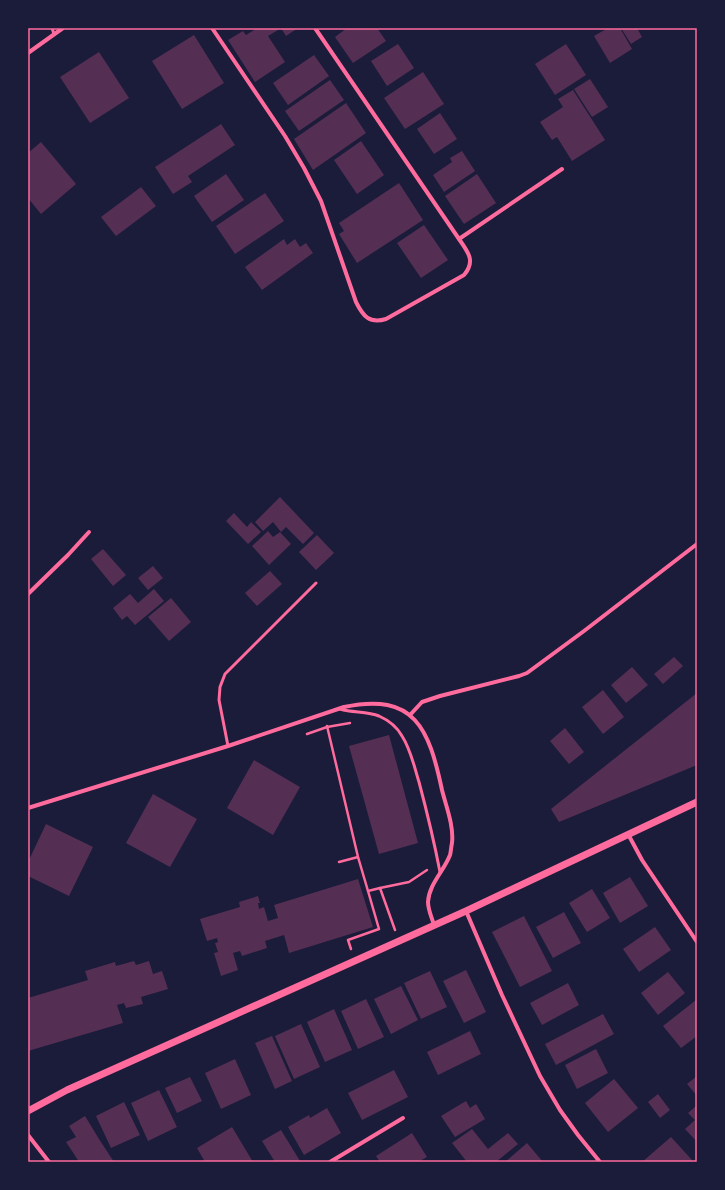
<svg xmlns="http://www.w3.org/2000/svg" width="725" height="1190" font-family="'Nunito Sans',sans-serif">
<rect width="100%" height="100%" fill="#1b1b3a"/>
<g fill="#542f53">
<polygon points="257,28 277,28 278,30 268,36 285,62 255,82 228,40 243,31 246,35"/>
<polygon points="281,28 298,28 286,36"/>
<polygon points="347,28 377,28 386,41 353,63 335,37"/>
<polygon points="608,28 620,28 632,49 610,63 594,36"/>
<polygon points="621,28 637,28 642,37 631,44"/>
<polygon points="194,35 224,83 182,109 152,61"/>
<polygon points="398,44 414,68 387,86 371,61"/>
<polygon points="566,44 586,75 555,95 535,64"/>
<polygon points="99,52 129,98 90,123 60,77"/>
<polygon points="314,55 329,76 288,105 273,83"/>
<polygon points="423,72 444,104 405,129 384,98"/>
<polygon points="590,79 608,107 592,117 574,89"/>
<polygon points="330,80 344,100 299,131 285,111"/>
<polygon points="573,90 605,140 572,161 557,137 552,140 540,122 563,107 558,99"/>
<polygon points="346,103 366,133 313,170 294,139"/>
<polygon points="440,113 457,139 434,154 417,129"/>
<polygon points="221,124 235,145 188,176 192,182 173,194 155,167"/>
<polygon points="361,141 384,175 357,194 334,160"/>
<polygon points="41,142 76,184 41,214 28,198 28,153"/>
<polygon points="462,151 475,171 444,192 433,175 452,162 450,158"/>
<polygon points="226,174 244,200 212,222 194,196"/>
<polygon points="477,174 496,203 464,224 445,196"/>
<polygon points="399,183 423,220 357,263 339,234 344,231 339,223"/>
<polygon points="141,187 156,206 116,236 101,217"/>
<polygon points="265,193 284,221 235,254 216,226"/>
<polygon points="424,225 448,260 421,278 397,243"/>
<polygon points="284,239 287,245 295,239 300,247 306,243 313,253 262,290 245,267"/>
<polygon points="280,497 314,533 303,544 286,527 281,532 273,522 263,531 255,522"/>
<polygon points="234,513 247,527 251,522 261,532 248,544 226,521"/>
<polygon points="268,531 273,537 280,532 291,544 269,565 252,546"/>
<polygon points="317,535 334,553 316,570 299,552"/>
<polygon points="103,549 126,575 113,586 91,559"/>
<polygon points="153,566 163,578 148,590 138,578"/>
<polygon points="270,571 282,584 257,606 245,593"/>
<polygon points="154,589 164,601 135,625 127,616 122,620 113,608 130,594 138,603"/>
<polygon points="171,598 191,622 169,641 148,617"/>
<polygon points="674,657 683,666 663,684 654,674"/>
<polygon points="632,667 648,685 626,703 611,685"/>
<polygon points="603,690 624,717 603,734 582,707"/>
<polygon points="697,693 697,765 559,822 551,809"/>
<polygon points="565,728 584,752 569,764 550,741"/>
<polygon points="389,735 418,843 379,854 349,746"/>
<polygon points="254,760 300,787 273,835 227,808"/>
<polygon points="153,794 197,819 170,867 126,843"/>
<polygon points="46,824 93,847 69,896 28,876 28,862"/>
<polygon points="630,877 648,906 620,923 603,893"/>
<polygon points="358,879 373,927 289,953 284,935 265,941 267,948 242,956 240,951 233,953 238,970 221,976 214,953 218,952 215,943 218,942 217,938 207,941 200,919 240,907 239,902 258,896 260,903 258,903 259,909 264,907 268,921 278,918 274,905"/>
<polygon points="592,889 610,918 587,932 569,903"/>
<polygon points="564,912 581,943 553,958 536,927"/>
<polygon points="524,916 552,971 520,987 492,932"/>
<polygon points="655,927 671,950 639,972 623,949"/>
<polygon points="134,961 136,965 149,961 153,974 162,971 168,989 141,997 143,1004 126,1008 124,1003 117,1005 123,1023 28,1051 28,998 88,980 85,971 115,962 116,966"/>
<polygon points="466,970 486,1012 464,1023 443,981"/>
<polygon points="430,971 447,1007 421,1019 404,983"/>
<polygon points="668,972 685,993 658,1015 641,993"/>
<polygon points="568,983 579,1005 542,1025 530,1003"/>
<polygon points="401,986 418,1020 391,1034 374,999"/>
<polygon points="366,999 384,1037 358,1049 341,1011"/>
<polygon points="696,1000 697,1001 697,1036 681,1048 663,1026"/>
<polygon points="334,1009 352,1050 325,1062 307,1022"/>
<polygon points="603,1014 614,1034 556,1065 545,1044"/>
<polygon points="301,1024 320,1067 294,1079 275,1036"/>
<polygon points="470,1031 481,1054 438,1075 427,1052"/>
<polygon points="272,1036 292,1081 275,1089 255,1043"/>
<polygon points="596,1049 608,1073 577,1089 565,1065"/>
<polygon points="235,1059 251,1095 221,1109 205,1073"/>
<polygon points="394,1070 408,1097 362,1120 348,1093"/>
<polygon points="697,1076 697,1096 687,1084"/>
<polygon points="190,1077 202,1101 177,1113 165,1088"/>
<polygon points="614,1079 638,1108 608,1132 585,1103"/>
<polygon points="159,1090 177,1127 148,1141 131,1103"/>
<polygon points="658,1094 670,1110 660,1118 648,1102"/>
<polygon points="466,1101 470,1108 476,1104 485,1119 455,1137 441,1116"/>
<polygon points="124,1102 140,1135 111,1148 96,1116"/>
<polygon points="696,1106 697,1107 697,1142 685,1129 695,1120 688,1113"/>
<polygon points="327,1108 341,1133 304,1155 288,1127 309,1115 310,1118"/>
<polygon points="85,1116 99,1139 114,1162 79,1162 74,1154 66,1142 76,1137 69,1126"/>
<polygon points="232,1127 253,1162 205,1162 197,1148"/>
<polygon points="472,1129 488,1149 508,1133 518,1144 496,1162 467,1162 452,1143"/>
<polygon points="281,1130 300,1161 299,1162 275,1162 262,1141"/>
<polygon points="412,1133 427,1157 418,1162 380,1162 376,1156"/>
<polygon points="671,1137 692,1160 690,1162 642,1162"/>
<polygon points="527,1143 543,1162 505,1162"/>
</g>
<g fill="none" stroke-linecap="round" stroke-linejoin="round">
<g stroke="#ff6b9d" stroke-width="2.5">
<polyline points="327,726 358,857 368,891 380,888 395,930"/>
<polyline points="307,734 327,727 350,723"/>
<polyline points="339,862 358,857"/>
<polyline points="380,888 409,882 427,870"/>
<polyline points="351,949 348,940 379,929 368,891"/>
</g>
<g stroke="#ff6b9d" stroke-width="3">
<polyline points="52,28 54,34"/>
<path d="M 340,709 C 353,713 367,711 379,716 C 388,720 397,727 402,736 C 411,750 414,766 419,782 C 427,812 434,841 440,872"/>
<polyline points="228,746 219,700 220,687 225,674 316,583"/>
</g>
<g stroke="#ff6b9d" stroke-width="4">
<path d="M 212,28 L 285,136 L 304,168 L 321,201 L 356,302 C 363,316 369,324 386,319 L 464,275 C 476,261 468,252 459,239 L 315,28"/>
<polyline points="28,53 63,28"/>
<polyline points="459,239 562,169"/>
<polyline points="28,594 68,555 89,532"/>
<polyline points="410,715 422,702 440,696 519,676 527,673 584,631 697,544"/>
<path d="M 28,808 L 228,746 L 344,707 C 415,692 429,729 442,790 C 446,806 454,826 452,843 C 451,847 451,852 450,855 C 444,871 429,884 428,902 C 428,910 432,918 434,925"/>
<polyline points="628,834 642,860 697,942"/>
<polyline points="466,911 502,995 540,1076 560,1110 578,1135 600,1162"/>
<polyline points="28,1135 49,1162"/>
<polyline points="330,1162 403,1118"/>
</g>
<polyline stroke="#ff6b9d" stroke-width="7" points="28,1111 67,1090 466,911 697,802"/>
</g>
<rect width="725" height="1190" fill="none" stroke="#1b1b3a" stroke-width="58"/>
<rect x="29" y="29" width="667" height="1132" fill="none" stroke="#ff6b9d" stroke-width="1.5"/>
</svg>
